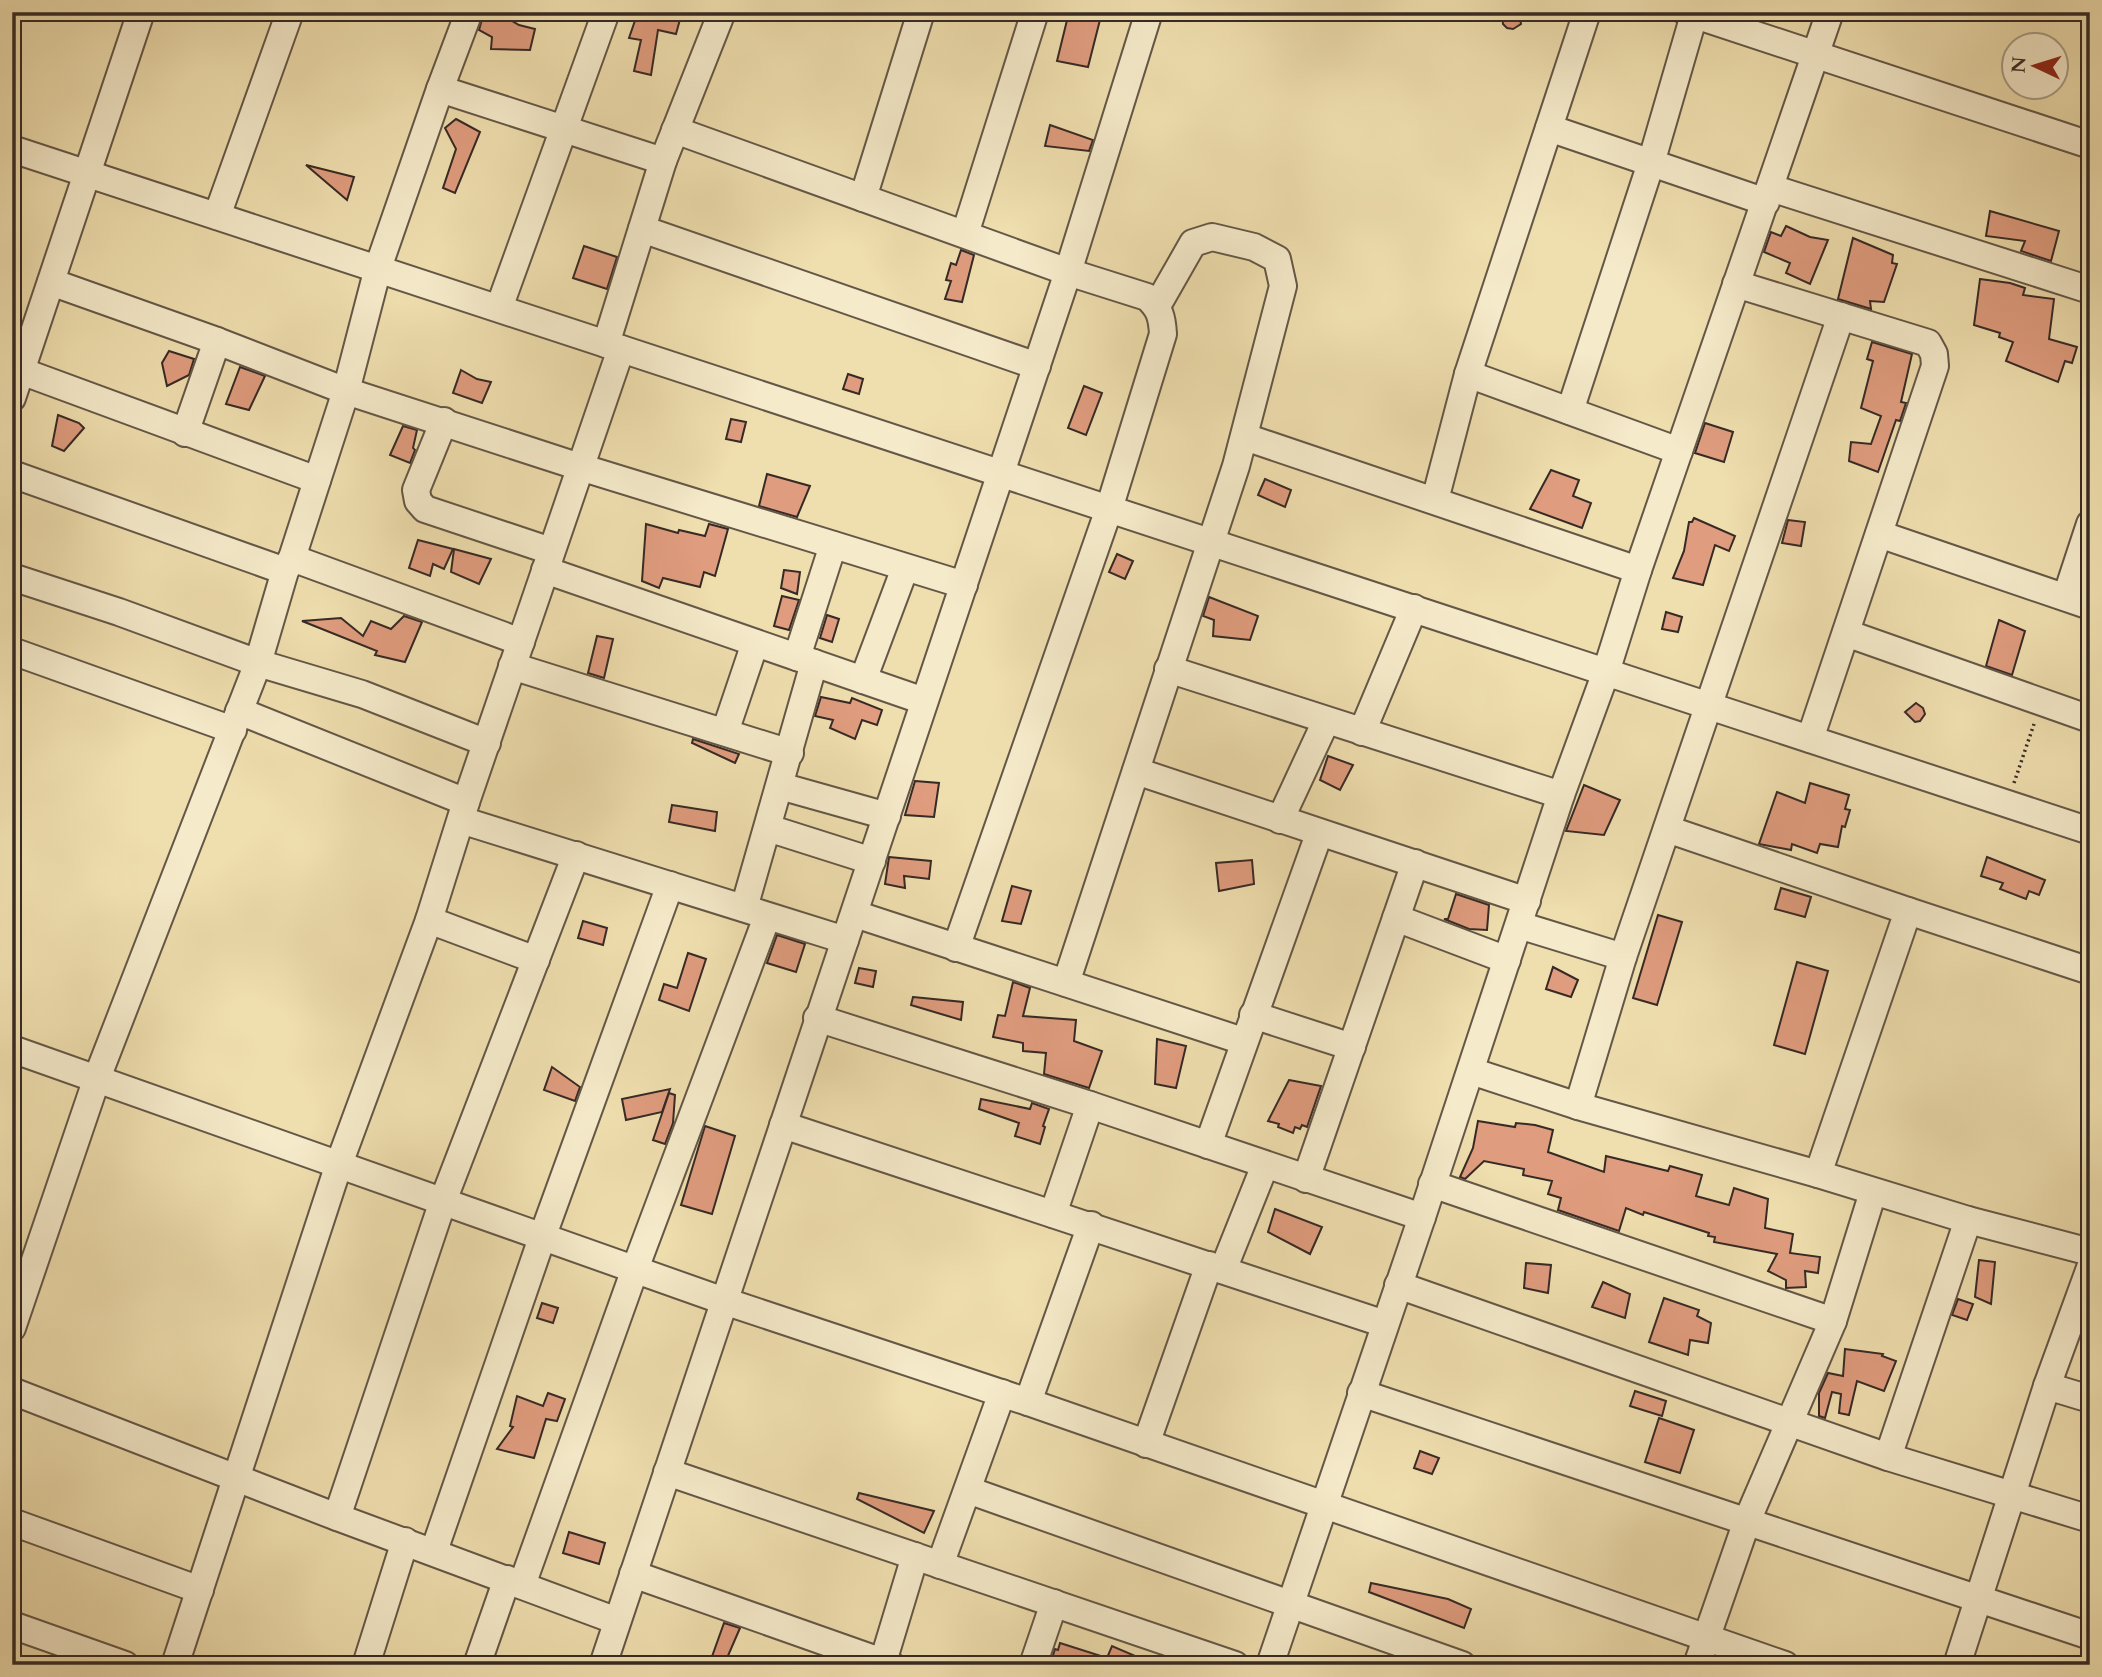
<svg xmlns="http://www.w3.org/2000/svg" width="2102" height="1677" font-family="Cardo,serif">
<rect width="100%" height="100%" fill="#efdeae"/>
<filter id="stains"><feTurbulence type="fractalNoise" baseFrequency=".00286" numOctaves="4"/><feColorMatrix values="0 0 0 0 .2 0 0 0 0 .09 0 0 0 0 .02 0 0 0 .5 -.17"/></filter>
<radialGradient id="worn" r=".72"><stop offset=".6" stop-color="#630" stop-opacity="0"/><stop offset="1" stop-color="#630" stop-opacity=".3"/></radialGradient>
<g fill="#df9c7e" stroke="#362a25" stroke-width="2">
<polygon points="484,12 497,12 519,25 535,29 530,50 491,49 492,37 479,30"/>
<polygon points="638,12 682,12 676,34 658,30 651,75 634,71 641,40 629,38"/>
<polygon points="1069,12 1102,12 1088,67 1057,61"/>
<polygon points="1502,12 1519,12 1521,24 1513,29 1507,28 1503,24"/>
<polygon points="456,119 480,132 455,193 443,188 456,149 445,128"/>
<polygon points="1050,125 1093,140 1089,151 1045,146"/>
<polygon points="306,165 354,177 347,200"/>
<polygon points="1990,211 2059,231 2051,261 2021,251 2025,241 1986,236"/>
<polygon points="1786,226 1810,237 1828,240 1810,284 1786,273 1790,263 1764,252 1771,232 1781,236"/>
<polygon points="1853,238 1893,255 1892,263 1897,264 1884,302 1870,301 1871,309 1838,299"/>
<polygon points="584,246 617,257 607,289 573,278"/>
<polygon points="961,250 974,255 962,302 945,299 951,281 946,280 951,263 956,265"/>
<polygon points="1980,279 2010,283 2025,288 2023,295 2054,299 2049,339 2077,347 2072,363 2065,361 2058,382 2006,361 2013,342 1999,337 2000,333 1974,325"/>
<polygon points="1872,342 1912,354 1901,402 1906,403 1900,421 1896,420 1878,472 1849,461 1851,442 1871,444 1881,416 1861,408 1873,361 1867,359"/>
<polygon points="169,351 194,359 189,375 167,386 162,363"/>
<polygon points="240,367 265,376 249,410 226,404"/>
<polygon points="461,370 477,379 491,382 482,403 453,393"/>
<polygon points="848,374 863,379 859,394 843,389"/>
<polygon points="1084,386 1102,393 1086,435 1068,428"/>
<polygon points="58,415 79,423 84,428 64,451 52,446"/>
<polygon points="731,419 746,422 741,442 726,439"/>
<polygon points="1705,423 1733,432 1724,462 1695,453"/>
<polygon points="403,426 417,430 413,448 415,450 410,463 390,455"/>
<polygon points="1551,470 1579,480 1573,496 1591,503 1582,528 1530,509"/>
<polygon points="767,474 810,486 797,517 759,506"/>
<polygon points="1265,479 1291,490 1285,507 1258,495"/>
<polygon points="1694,518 1735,536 1729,551 1715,545 1703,585 1673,578 1684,551 1689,522 1692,522"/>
<polygon points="1788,520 1805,522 1801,546 1782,543"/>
<polygon points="646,524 678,533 679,530 705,536 709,524 728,529 715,576 704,572 700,587 663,578 659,588 642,581"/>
<polygon points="418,540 453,549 444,569 433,564 430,576 409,568"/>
<polygon points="454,549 491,559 479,584 451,572"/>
<polygon points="1117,554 1133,561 1125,579 1109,572"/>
<polygon points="784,570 800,572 797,594 781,588"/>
<polygon points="782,596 799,600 789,630 774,626"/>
<polygon points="1209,597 1258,616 1250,640 1213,636 1214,620 1203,616"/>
<polygon points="1666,612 1682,617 1678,632 1662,629"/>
<polygon points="827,615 839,619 832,642 820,638"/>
<polygon points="404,616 422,622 405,662 375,655 377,651 302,621 341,618 363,636 371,621 391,629"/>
<polygon points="1999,620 2025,631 2012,675 1986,666"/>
<polygon points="597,636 613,639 604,678 588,673"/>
<polygon points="821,697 850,703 852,698 882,710 877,725 862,720 855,739 830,728 833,720 815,716"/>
<polygon points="1916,703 1923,708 1925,714 1920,721 1915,722 1905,712"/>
<polygon points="693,739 739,754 735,763 692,743"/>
<polygon points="1328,756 1353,765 1340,790 1320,780"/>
<polygon points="915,781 939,783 934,817 905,815"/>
<polygon points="1810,783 1849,795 1845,809 1850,810 1845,827 1842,826 1838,847 1820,844 1817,853 1792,844 1791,850 1759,844 1777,792 1805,803"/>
<polygon points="1584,785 1620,800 1604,835 1566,831"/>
<polygon points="672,805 717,812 715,831 669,822"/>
<polygon points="889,857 931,861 929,879 904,876 905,888 885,884"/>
<polygon points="1987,857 2045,880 2039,895 2029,891 2026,899 2000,889 2003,883 1981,876"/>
<polygon points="1252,860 1254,884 1219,891 1216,863"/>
<polygon points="1012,886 1031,891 1021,924 1002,921"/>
<polygon points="1781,888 1811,897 1805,917 1775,909"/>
<polygon points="1456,894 1489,905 1487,930 1469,929 1444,919 1448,919"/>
<polygon points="1658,915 1682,922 1657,1005 1633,998"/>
<polygon points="583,921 607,928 603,945 578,938"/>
<polygon points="777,935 805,944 796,972 767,963"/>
<polygon points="688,953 706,959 689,1011 659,1000 664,984 677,988"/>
<polygon points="1797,962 1828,971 1805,1054 1774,1045"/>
<polygon points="1553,967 1578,980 1571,997 1546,989"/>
<polygon points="859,968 876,971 873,987 855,983"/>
<polygon points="1013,982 1030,988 1023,1016 1076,1020 1074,1041 1102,1051 1089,1088 1044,1074 1046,1053 1023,1051 1023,1043 993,1037 998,1015 1005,1016"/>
<polygon points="913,997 963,1002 961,1020 911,1005"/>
<polygon points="1157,1039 1186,1046 1176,1088 1155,1084"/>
<polygon points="552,1067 580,1087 575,1101 544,1090"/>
<polygon points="1289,1080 1321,1086 1307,1127 1302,1125 1300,1129 1295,1127 1293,1133 1278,1127 1279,1124 1268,1121"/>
<polygon points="670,1089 662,1112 626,1120 622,1099"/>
<polygon points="669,1093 675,1095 673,1123 665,1144 653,1140"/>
<polygon points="981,1099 1030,1109 1032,1103 1049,1109 1043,1126 1045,1127 1040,1144 1015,1136 1019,1123 979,1109"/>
<polygon points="1478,1121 1515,1127 1516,1123 1535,1125 1553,1130 1548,1152 1604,1172 1606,1156 1668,1171 1670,1166 1702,1175 1696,1196 1729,1205 1734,1188 1768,1199 1765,1228 1793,1234 1790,1253 1820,1257 1818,1273 1805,1271 1806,1287 1786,1288 1786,1280 1768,1271 1777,1254 1714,1242 1715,1237 1708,1236 1709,1233 1644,1212 1643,1215 1626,1208 1619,1231 1558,1210 1561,1198 1548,1194 1552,1181 1523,1175 1524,1169 1484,1161 1465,1179 1460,1177 1473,1148"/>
<polygon points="705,1126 735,1136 712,1214 681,1205"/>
<polygon points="1275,1209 1322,1227 1310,1254 1268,1232"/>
<polygon points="1979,1260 1995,1262 1991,1304 1975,1297"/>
<polygon points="1526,1263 1551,1265 1548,1293 1524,1288"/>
<polygon points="1603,1282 1630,1294 1625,1318 1592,1307"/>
<polygon points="1664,1298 1699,1310 1697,1316 1711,1323 1708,1343 1690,1340 1688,1355 1649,1342"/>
<polygon points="1958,1299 1973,1304 1967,1320 1952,1315"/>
<polygon points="542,1303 558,1308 553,1323 537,1318"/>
<polygon points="1845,1349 1883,1354 1882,1356 1896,1361 1884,1391 1857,1381 1849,1415 1839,1413 1841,1394 1832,1392 1825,1418 1819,1416 1819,1393 1828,1373 1843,1376"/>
<polygon points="1635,1391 1666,1401 1662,1416 1630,1406"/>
<polygon points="548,1393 565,1399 557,1421 546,1419 534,1458 497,1449 513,1427 510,1426 517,1396 543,1406"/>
<polygon points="1659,1418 1694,1430 1680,1473 1645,1462"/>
<polygon points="1420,1451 1439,1458 1432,1474 1414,1468"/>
<polygon points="859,1493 934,1511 924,1533 857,1499"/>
<polygon points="569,1532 605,1543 599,1564 563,1553"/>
<polygon points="1371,1583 1448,1599 1471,1609 1464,1628 1369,1592"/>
<polygon points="724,1623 740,1628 724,1665 709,1665"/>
<polygon points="1060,1643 1107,1658 1112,1646 1156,1665 1050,1665 1055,1649 1058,1650"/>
</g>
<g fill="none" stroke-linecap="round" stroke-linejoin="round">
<g stroke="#645747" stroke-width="30">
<g id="minor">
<polyline points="1686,12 2090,145"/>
<polyline points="440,89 663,161"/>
<polyline points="1549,128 1766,202"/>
<path d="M 675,130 L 1068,272 L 1147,297 C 1160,309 1162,317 1163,334 L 1109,509 L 956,948"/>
<polyline points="12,149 2090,831"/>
<polyline points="1771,188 2090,290"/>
<polyline points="863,198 921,12"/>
<polyline points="217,216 290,12"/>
<polyline points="642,229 1037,366"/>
<polyline points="965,234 1035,12"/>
<polyline points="51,282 217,341 346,391 580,467 964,585"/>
<polyline points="1736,284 1928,343 1934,354 1935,366 1810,739"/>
<polyline points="499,308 606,12"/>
<polyline points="606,344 663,161 722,12"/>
<polyline points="21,371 317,480"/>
<polyline points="1468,374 1679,451"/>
<polyline points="12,398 141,12"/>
<polyline points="1570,411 1651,163 1694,15"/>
<polyline points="444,421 416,490 418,501 425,509 551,551"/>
<polyline points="185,433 217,341"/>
<polyline points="1245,437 1638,570"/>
<polyline points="12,474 285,571"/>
<polyline points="1435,500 1468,374 1587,12"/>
<polyline points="1879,534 2090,606"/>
<polyline points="292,558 521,642"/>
<polyline points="545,570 924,701"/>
<polyline points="12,577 119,612 258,663 362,694 487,743"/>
<polyline points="2066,597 2090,524"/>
<polyline points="1846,633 2090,719"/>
<polyline points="12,651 233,730"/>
<polyline points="797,657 833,545"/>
<polyline points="512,666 790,753"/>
<polyline points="1168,669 1561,795"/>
<polyline points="863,680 905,568"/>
<polyline points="239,711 466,802"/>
<polyline points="725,732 755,643"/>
<polyline points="1362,732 1414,608"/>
<path d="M 1136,771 C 1266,815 1397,857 1527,901"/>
<polyline points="780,786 887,816"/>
<polyline points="461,820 845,940"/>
<polyline points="1280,820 1326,721"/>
<polyline points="768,828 872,861"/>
<polyline points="1667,829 1908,911 2090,971"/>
<polyline points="744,908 814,663"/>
<polyline points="855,914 1243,1041"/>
<polyline points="1396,918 1507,960"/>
<polyline points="429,920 536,960"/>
<polyline points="1519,925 1623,957"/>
<polyline points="1066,983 1236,466 1283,286 1277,259 1254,247 1212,237 1193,243 1157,306"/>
<polyline points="1253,1015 1352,1047"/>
<polyline points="817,1018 1090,1105 1422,1217"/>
<polyline points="12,1049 724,1301 1028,1402 1785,1665"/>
<polyline points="1471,1071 1578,1106 1818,1174 1968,1220 2090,1252"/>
<polyline points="1578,1106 1623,957 1841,316"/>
<polyline points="783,1125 1385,1324"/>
<polyline points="1208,1145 1319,834"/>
<polyline points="1818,1174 1908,911"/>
<polyline points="1306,1179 1415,863"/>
<polyline points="1432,1184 1833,1321"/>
<polyline points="1053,1214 1090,1105"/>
<polyline points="1223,1270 1265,1165"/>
<polyline points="1398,1285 1888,1457 2090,1519"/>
<polyline points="12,1328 97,1078 258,663 285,571 292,558 346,391 378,268 440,89 469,12"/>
<polyline points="2047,1386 2090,1399"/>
<polyline points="12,1391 337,1517 617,1621"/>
<polyline points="1361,1393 2090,1636"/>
<polyline points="1028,1402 1091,1225"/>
<polyline points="1146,1444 1209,1265"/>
<polyline points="1888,1457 1968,1220"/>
<polyline points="667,1472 1235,1665"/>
<polyline points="968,1490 1462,1665"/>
<polyline points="337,1517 443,1201 576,855"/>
<polyline points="12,1522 200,1590"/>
<polyline points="434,1551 543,1235 670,885"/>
<polyline points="940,1565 1002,1393"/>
<polyline points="633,1574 891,1665"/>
<polyline points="522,1585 635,1269 767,917"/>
<polyline points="12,1625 125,1665"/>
<polyline points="883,1662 915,1556"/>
<polyline points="175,1665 339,1164 429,920 466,802 621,349"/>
<polyline points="366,1665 405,1541"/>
<polyline points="477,1665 507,1579"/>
<polyline points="603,1665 1068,272 1149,12"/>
<polyline points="1033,1665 1054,1603"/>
<polyline points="1270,1665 1422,1217 1561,795 1606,672 1638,570 1830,12"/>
<polyline points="1697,1665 1747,1521 1833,1321 1873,1192"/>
<polyline points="1957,1665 2047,1386 2090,1268"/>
</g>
</g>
<polyline stroke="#362a25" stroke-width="3.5" stroke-dasharray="2 3.5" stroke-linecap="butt" points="2014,783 2034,724"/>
<use href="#minor" stroke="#f5eaca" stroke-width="26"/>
</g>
<rect width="2102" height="1677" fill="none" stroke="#efdeae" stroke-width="42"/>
<rect x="14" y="14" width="2074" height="1649" fill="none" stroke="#362a25" stroke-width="3.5"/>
<rect x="21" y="21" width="2060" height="1635" fill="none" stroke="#362a25" stroke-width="2"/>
<g transform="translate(2035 66) rotate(274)"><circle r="33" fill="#f5eaca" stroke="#a99d88" stroke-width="2"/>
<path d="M0-5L12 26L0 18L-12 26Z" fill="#8f2418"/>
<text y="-10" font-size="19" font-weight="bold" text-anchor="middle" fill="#362a25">N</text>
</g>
<rect width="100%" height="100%" filter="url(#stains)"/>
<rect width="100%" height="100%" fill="url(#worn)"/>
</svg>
